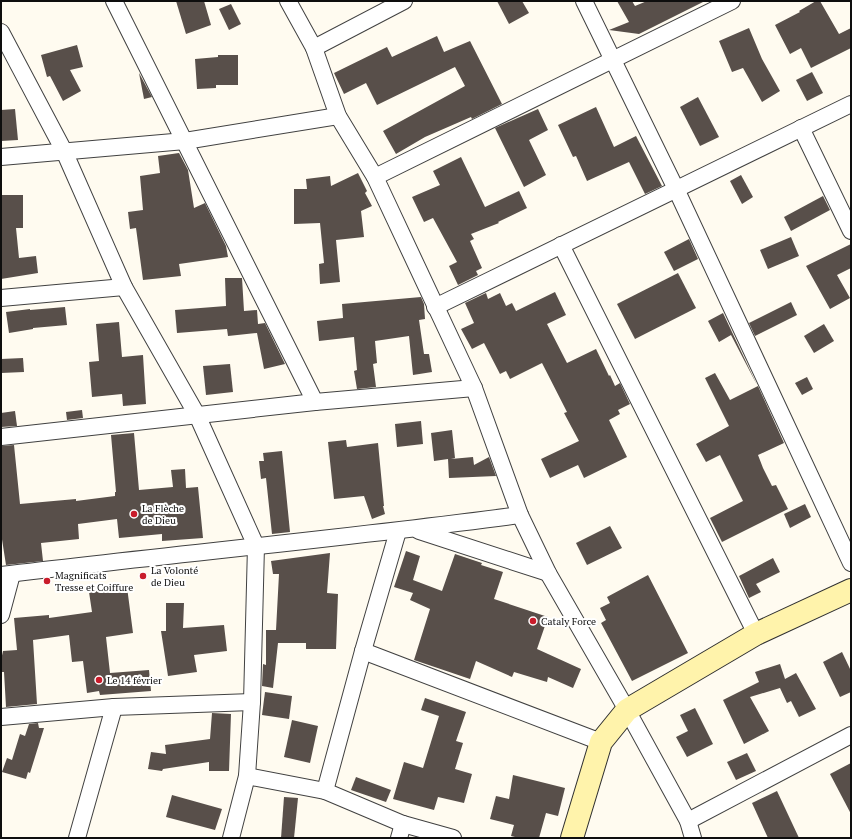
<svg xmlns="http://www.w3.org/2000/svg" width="852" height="839" font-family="'PT Serif',serif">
<rect width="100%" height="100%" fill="#fffbf0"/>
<g fill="#584f4a">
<polygon points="176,1 204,1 211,25 186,34"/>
<polygon points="497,1 522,1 529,13 509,24"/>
<polygon points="617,1 632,1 635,6 647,1 705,1 639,34 609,30 629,22"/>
<polygon points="816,1 820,1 839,34 851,28 851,48 811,68 801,48 790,54 775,25 800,12 799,11"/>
<polygon points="231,4 241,24 229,30 219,9"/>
<polygon points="749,28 762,59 780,91 762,102 743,68 732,72 719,41"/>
<polygon points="437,36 444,52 470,41 502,104 472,119 471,117 425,137 396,154 383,131 465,86 455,67 377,105 366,83 344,94 334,73 387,47 392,57"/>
<polygon points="77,45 83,67 70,70 81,91 63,101 50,76 47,77 41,55"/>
<polygon points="218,55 238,55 238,85 216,85 216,88 197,89 195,59 218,57"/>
<polygon points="812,72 823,93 807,101 796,80"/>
<polygon points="139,73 152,97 144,99"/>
<polygon points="698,97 719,137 700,146 680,107"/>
<polygon points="596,107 614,147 636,136 662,186 645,194 629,162 587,181 576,156 573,157 558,125"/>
<polygon points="15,109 18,140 1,141 1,110"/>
<polygon points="538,109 548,130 529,140 546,175 524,187 495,128"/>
<polygon points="179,153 188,170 194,208 205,203 226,246 228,257 179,264 181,276 143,280 136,228 130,229 128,212 143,210 140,176 160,173 158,156"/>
<polygon points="461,157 485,207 519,191 527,208 498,222 499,223 471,234 474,239 470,241 482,268 476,271 478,275 458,285 449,266 457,262 433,218 424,222 412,197 440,185 433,171"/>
<polygon points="358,173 367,191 365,193 372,206 361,211 364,237 336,240 340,282 320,284 319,264 324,263 320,223 294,224 294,189 307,189 306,179 330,176 331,186"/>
<polygon points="741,175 753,197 742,204 730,181"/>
<polygon points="1,195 23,195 23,228 16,228 19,258 36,256 38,273 1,279"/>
<polygon points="823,196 830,210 791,231 784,217"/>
<polygon points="791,237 799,256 768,269 760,250"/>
<polygon points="689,239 698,259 674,271 664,252"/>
<polygon points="851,244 851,268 837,275 850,298 830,309 806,266"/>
<polygon points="678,273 696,308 635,339 617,304"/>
<polygon points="225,278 242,278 244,311 257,310 258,324 265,323 285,364 264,369 257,333 228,336 227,329 177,333 175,310 226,306"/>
<polygon points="555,292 566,315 547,324 567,363 596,349 609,376 610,375 615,386 620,383 630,404 618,410 620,414 609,420 627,457 584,478 578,465 550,478 541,459 579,441 564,413 567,412 542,363 510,379 506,371 500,374 484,343 472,349 461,329 474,323 465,303 486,293 488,299 500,293 506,306 512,303 516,311"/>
<polygon points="421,297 424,304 425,319 419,320 424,354 429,354 432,372 413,375 409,336 375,341 377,363 373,364 376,387 357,389 354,371 357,370 354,337 319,341 317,321 343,318 342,304"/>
<polygon points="791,302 797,315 755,336 749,323"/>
<polygon points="65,307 67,325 33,328 33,329 9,333 6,312 30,309 30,310"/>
<polygon points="723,313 757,385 731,335 719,342 708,321"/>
<polygon points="119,322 122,357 143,355 146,404 123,406 122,394 92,397 89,362 99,361 96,324"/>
<polygon points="824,324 834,341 814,353 804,336"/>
<polygon points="23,358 24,372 1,373 1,359"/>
<polygon points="230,364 233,392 206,395 203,366"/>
<polygon points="715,373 730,400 758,386 784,443 758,455 763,468 772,486 776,485 788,509 722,542 710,518 743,501 720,455 706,462 696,444 729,426 705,378"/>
<polygon points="807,377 813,389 802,395 795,383"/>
<polygon points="82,410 83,418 67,420 66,412"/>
<polygon points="15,411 17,426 1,427 1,413"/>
<polygon points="421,421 423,444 397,447 395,424"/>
<polygon points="452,430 455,458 451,459 473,457 474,465 489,457 496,476 449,478 448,459 434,461 431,433"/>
<polygon points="134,433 139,490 173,487 171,470 185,469 186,488 198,487 203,538 162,541 162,534 119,538 117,519 78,524 79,539 41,543 43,561 6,565 1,533 1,446 14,445 20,504 76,499 76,501 115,496 115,492 116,492 111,435"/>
<polygon points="346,440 347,447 378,443 384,506 383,506 385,514 372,519 364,496 334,499 328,442"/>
<polygon points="282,451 290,532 272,534 266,478 261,479 259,461 264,461 263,453"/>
<polygon points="805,504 811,517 790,528 784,514"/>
<polygon points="610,526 622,548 587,565 576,543"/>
<polygon points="406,551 420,556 413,580 442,591 455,554 482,563 481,565 503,572 494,599 548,617 537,649 581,669 573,688 548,677 547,682 514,672 512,677 476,661 470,679 414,660 430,609 410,600 413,593 394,587"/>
<polygon points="330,553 327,593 338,594 336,649 306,649 306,643 278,643 273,688 262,686 263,664 266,665 266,630 276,630 279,574 273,574 271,561"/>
<polygon points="773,558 780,572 756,584 761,592 749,598 739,576"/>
<polygon points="648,575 688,653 632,681 601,623 606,620 600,608 610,603 607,597"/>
<polygon points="127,587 133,633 106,637 110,673 149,670 151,691 100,695 99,691 87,693 83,661 72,662 69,635 33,640 37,704 6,707 4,672 1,672 1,660 3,651 17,650 14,618 49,615 49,618 92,612 89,592"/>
<polygon points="166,603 184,603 183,628 224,625 227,651 194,655 197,672 168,676 161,631 166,631"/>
<polygon points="842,652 851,671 851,692 840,697 823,662"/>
<polygon points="780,664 785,679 796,673 816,709 799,717 791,701 787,703 780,688 750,697 769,731 744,744 723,700 759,682 755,672"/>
<polygon points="265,692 292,696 289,719 262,715"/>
<polygon points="425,698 466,712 456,741 463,743 455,769 472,774 464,803 438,797 434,810 393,799 404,762 423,768 439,716 421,710"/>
<polygon points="695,708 713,744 687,757 676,737 688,731 680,715"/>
<polygon points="212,713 231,714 229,771 209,771 209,762 163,769 162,771 148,769 151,752 166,754 165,745 210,739"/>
<polygon points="292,720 318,726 310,763 284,757"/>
<polygon points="38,723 39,728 44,728 30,773 28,772 26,779 2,772 7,758 12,760 20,734 25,736 29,724"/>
<polygon points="747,753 756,771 736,780 727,762"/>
<polygon points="851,763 851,814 830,774"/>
<polygon points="513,775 565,788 558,816 546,813 539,838 519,838 511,836 514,825 490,819 496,796 509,799"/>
<polygon points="356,777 391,790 386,802 351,790"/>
<polygon points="777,791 799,838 768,838 752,803"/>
<polygon points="172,795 222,809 215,830 166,817"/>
<polygon points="284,797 298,798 294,838 281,838"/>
</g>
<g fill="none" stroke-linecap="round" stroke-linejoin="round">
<g stroke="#414141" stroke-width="18">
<g id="street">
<polyline points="114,1 315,402"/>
<polyline points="288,1 314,48 338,116 375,177 474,388 520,515 548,573 627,710 688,821 693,838"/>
<polyline points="584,1 676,189 851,563"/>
<polyline points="1,32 64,151 124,287 197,415 256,546 252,702 247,776 231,838"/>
<polyline points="314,48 404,1"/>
<polyline points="801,128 851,231"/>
<polyline points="1,157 185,141 338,116"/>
<polyline points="375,177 732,1"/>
<polyline points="561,245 756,634"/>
<polyline points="1,298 124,287"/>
<polyline points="435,307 851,104"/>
<polyline points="1,437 315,402 474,388"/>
<polyline points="419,531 548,573"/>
<path d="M 1,575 C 174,554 348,538 520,515"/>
<polyline points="1,615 12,574"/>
<polyline points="363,651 601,742"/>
<polyline points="1,717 114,707 252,702"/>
<polyline points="247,776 325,791 403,824 453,838"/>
<polyline points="325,791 363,651 398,531"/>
<polyline points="688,821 851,735"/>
<polyline points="77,838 114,707"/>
<polyline points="399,838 403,824"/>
</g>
</g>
<g stroke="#303030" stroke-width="24">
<polyline id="secondary" points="572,838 601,742 627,710 756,634 851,590"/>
</g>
<use href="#street" stroke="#fff" stroke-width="16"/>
<use href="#secondary" stroke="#fff3ab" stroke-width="22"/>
</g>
<g fill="#c91c2b" stroke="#fff" stroke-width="1.5">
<circle cx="134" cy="514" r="4"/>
<circle cx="143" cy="576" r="4"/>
<circle cx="47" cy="581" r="4"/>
<circle cx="533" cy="621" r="4"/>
<circle cx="99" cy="680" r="4"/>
</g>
<g text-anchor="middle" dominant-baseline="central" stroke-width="4" stroke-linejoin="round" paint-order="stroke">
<g font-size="10" fill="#0e0e0e" stroke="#fff" text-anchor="start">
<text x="142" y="508">La Flèche<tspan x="142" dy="12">de Dieu</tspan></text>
<text x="151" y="570">La Volonté<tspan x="151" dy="12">de Dieu</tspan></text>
<text x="55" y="575">Magnificats<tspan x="55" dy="12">Tresse et Coiffure</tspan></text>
<text x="541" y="621">Cataly Force</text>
<text x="107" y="680">Le 14 février</text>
</g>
</g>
<rect width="852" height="839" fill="none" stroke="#0e0e0e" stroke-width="4"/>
</svg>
